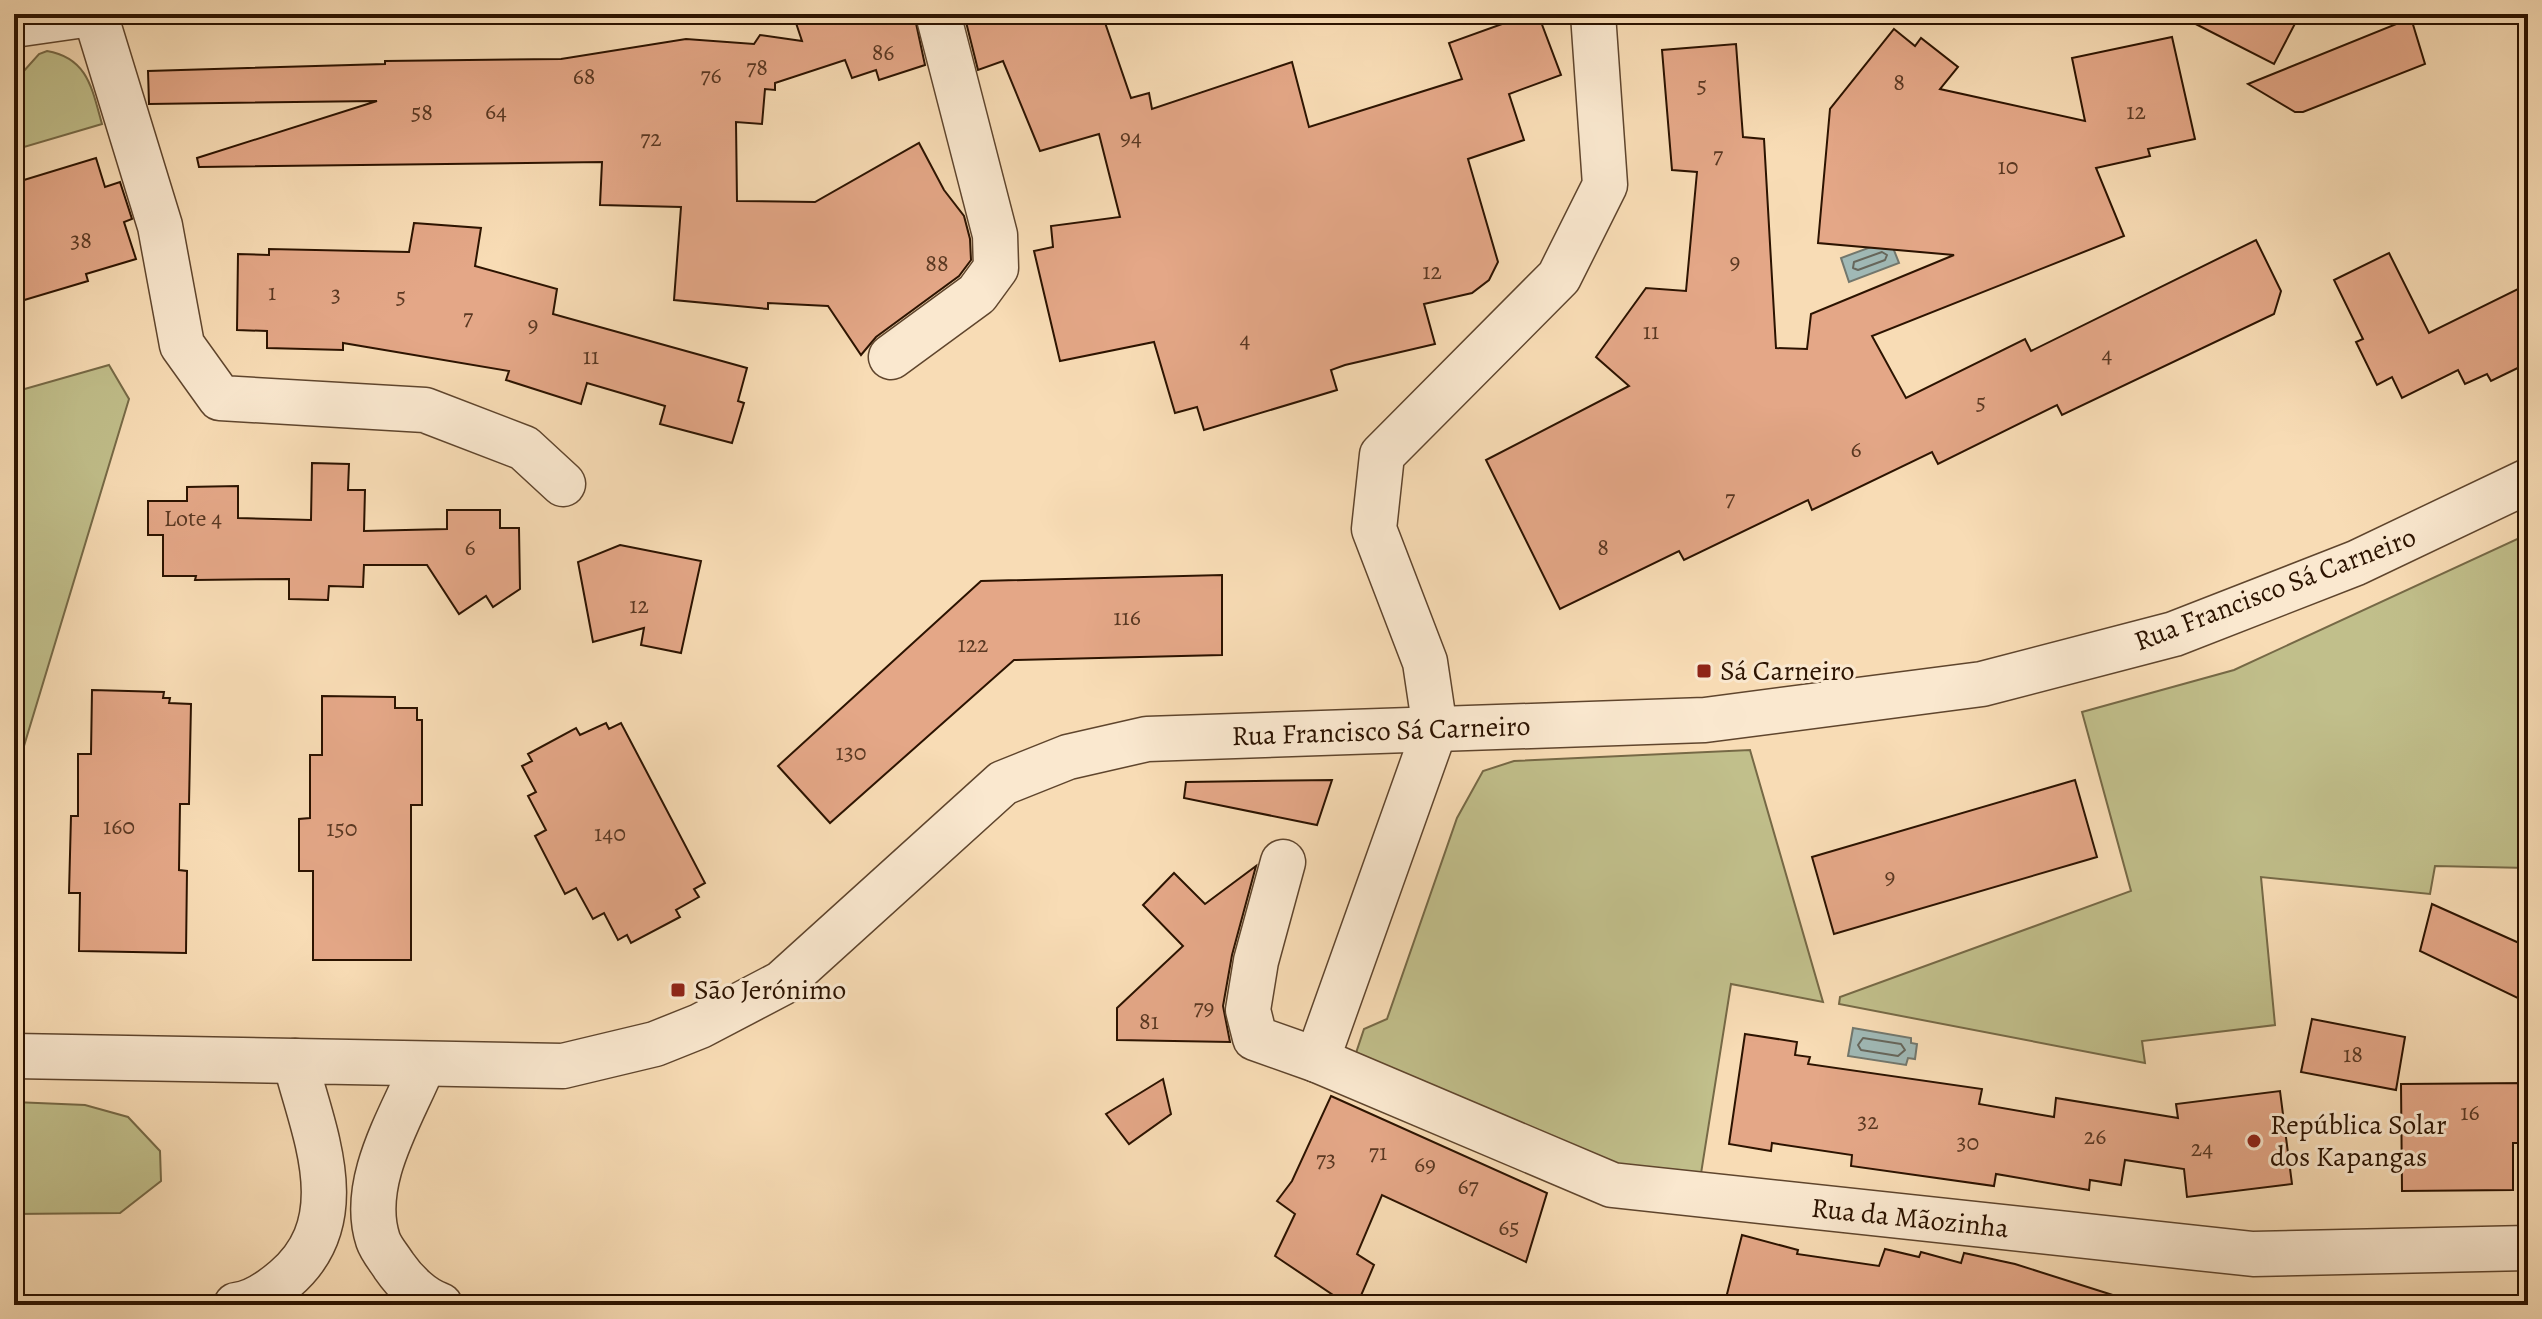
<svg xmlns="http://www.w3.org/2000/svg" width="2542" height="1319" font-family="Alegreya,serif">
<rect width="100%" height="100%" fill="#f8dcb5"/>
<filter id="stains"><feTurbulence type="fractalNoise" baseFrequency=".0025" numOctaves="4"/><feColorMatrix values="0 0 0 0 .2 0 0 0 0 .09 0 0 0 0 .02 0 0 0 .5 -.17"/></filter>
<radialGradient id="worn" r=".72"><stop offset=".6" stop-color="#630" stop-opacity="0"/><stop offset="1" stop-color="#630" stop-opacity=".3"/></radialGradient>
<g fill="#c1bf8b" stroke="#766946" stroke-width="2">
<path d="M 47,51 C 88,58 92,89 102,124 L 14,150 L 14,82 L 39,54 Z"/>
<polygon points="109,365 129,399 14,779 14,392"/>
<polygon points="2528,534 2528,868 2435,866 2430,894 2261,877 2275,1025 2142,1041 2145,1063 1839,1004 1840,997 2131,891 2082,712 2234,670"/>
<polygon points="1750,750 1823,1002 1731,984 1700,1180 1616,1169 1356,1053 1364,1029 1387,1019 1457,818 1483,771 1514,761"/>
<polygon points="14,1102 85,1105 128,1117 160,1151 161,1181 120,1213 14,1214"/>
</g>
<g fill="#a0b9b6" stroke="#72776d" stroke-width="2">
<polygon points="1890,240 1899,263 1849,282 1841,258"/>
<polygon points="1853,1028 1911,1038 1911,1043 1917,1044 1915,1059 1908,1058 1906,1065 1848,1056"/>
</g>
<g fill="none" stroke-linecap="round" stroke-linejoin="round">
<g stroke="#66665b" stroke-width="2">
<polygon points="1882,252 1887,255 1885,260 1858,270 1853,268 1854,262"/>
<polygon points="1863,1038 1901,1044 1905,1050 1898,1056 1861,1050 1858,1045"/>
</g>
</g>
<g fill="#e4a787" stroke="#2c1300" stroke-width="2">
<polygon points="793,14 914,14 925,65 879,80 876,70 852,78 845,60 775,83 775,90 765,89 762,124 736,122 737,201 815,202 919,143 944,190 964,216 970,239 971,260 959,276 876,337 861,355 828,306 768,303 768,309 674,300 681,207 600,205 602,162 199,167 197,158 377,101 149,104 148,71 385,64 385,61 561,59 686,39 754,44 760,35 802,41"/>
<polygon points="964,14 1102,14 1131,98 1149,93 1152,109 1292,62 1309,127 1462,79 1449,43 1530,14 1538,14 1561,75 1509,94 1524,140 1468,159 1498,262 1489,280 1472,293 1424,304 1435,344 1345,365 1331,370 1337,390 1204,430 1197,407 1175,413 1154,342 1060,361 1034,251 1053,247 1051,226 1120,217 1099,134 1040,151 1003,61 978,70"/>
<polygon points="2176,14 2300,14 2274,64"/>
<polygon points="2411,18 2425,64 2303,112 2295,112 2248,84"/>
<polygon points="1894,29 1915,46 1921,38 1958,67 1940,89 2085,121 2072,58 2172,37 2195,139 2148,149 2150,156 2096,168 2124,236 1872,336 1906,398 2025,339 2031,351 2256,240 2281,291 2274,314 2062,415 2057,405 1938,464 1932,452 1812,510 1808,500 1684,560 1679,551 1560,609 1486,460 1629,386 1596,357 1646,288 1686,291 1697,172 1672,170 1662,50 1736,44 1743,137 1764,139 1776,348 1807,349 1811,314 1954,255 1818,243 1830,109"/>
<polygon points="96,158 105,187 120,182 132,219 124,222 136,259 86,274 88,281 21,301 14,282 14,183"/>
<polygon points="414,223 481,228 475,266 557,289 553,314 747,368 738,401 744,403 732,443 660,424 665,406 587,383 581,404 506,380 509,371 343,343 343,350 267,348 267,331 237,330 238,254 269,255 269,249 409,252"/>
<polygon points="2389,253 2429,333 2528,284 2528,363 2491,381 2487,374 2465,384 2458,370 2402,398 2392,377 2377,385 2356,342 2363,339 2334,280"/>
<polygon points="312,463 349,464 348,490 365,490 364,531 447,529 447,510 500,510 500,528 519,528 520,589 493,607 486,596 459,614 427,565 364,565 363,587 329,586 328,600 289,599 289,579 195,580 196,576 163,576 163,535 148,535 148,501 187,501 187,487 238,486 238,518 311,520"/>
<polygon points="620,545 701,561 681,653 641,645 644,628 593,642 578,562"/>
<polygon points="1222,575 1222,655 1014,660 830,823 778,766 981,581"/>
<polygon points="92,690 164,692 163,698 170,698 169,703 191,704 189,804 180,804 179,870 187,871 186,953 79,951 80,893 69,893 71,816 78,816 78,754 91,754"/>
<polygon points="322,696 395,697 395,708 417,708 417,720 422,720 422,805 411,805 411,960 313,960 313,871 299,871 299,819 310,818 310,755 322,755"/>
<polygon points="606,723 609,729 621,723 705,883 694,889 699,897 676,910 680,917 631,943 627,935 618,940 604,913 593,919 576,888 565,894 535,836 546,830 528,796 536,792 522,766 532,761 528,754 576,728 580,735"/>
<polygon points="1332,780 1317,825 1184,798 1186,782"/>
<polygon points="2075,780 2097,857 1834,934 1812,857"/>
<polygon points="1256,866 1232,955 1223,1006 1230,1042 1117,1040 1117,1008 1183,946 1143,905 1174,873 1205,904"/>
<polygon points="2432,904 2528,947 2528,1003 2420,951"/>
<polygon points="2312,1019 2405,1037 2396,1090 2301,1072"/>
<polygon points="1745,1034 1797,1042 1795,1055 1810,1057 1808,1064 1982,1089 1979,1104 2054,1117 2056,1098 2178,1118 2176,1104 2280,1091 2292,1184 2187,1197 2184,1169 2125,1160 2121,1185 2090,1180 2089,1190 1996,1174 1994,1186 1851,1166 1852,1155 1772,1143 1771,1151 1729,1144"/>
<polygon points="1163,1079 1171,1114 1129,1144 1106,1114"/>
<polygon points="2527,1083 2527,1143 2513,1143 2513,1190 2402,1191 2401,1084"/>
<polygon points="1331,1096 1547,1193 1526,1262 1382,1195 1357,1254 1374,1265 1357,1305 1348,1305 1275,1256 1295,1214 1277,1201 1292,1181"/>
<polygon points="1742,1235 1798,1250 1797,1254 1879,1266 1885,1249 1919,1257 1921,1252 1961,1263 1964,1253 2015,1264 2119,1297 2118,1305 1754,1305 1726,1298"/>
</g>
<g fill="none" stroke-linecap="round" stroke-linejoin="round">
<g stroke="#5f452d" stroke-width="47">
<g id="minor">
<polyline points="95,14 160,226 182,345 220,398 425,410 524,448 563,484"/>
<polyline points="1593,14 1605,185 1559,277 1382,455 1374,529 1425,662 1435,729 1317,1060 1612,1185 2253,1254 2528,1248"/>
<polyline points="14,25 91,14"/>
<polyline points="891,357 977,294 996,268 995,235 938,14"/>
<polyline points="1283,862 1256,961 1248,1010 1255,1038 1317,1060"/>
<polyline points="14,1056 295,1061"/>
</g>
</g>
<g stroke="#5f452d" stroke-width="47">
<g id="tertiary">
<path d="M 423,1065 C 402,1116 359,1182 378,1240 C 381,1249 389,1258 394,1266 C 405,1282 422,1299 440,1305"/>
<path d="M 236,1305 C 255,1303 271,1291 285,1279 C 354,1220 314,1134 295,1061 L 563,1066 L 655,1044 L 700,1026 L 782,983 L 1003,783 L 1068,757 L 1147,739 L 1705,720 L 1982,684 L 2174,634 L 2356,563 L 2528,481"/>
</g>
</g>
<use href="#minor" stroke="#fae8cf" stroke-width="44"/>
<use href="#tertiary" stroke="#fae8cf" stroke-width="44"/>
</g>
<g fill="#8f2418" stroke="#fae8cf" stroke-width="3">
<rect x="1696" y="663" width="16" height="16" rx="4"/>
<rect x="670" y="982" width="16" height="16" rx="4"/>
<circle cx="2254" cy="1141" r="8"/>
</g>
<g text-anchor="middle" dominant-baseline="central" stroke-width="6" stroke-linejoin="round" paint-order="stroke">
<g font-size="24" fill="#5a3822">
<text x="883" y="52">86</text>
<text x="757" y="67">78</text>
<text x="711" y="75">76</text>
<text x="584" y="76">68</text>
<text x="1899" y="82">8</text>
<text x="1702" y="85">5</text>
<text x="496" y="111">64</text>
<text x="2136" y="111">12</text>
<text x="422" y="112">58</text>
<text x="1131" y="137">94</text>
<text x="651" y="138">72</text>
<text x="1718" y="155">7</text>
<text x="2008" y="166">10</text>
<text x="81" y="240">38</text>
<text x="1735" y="261">9</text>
<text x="937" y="263">88</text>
<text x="1432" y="271">12</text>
<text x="272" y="292">1</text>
<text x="336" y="294">3</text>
<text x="401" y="296">5</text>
<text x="468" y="317">7</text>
<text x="533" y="324">9</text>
<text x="1651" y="331">11</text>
<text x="1245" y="339">4</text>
<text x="2107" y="354">4</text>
<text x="591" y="356">11</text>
<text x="1981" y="402">5</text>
<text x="1856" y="449">6</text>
<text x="1730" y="498">7</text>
<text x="193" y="518">Lote 4</text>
<text x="470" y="547">6</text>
<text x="1603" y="547">8</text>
<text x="639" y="605">12</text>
<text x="1127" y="617">116</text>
<text x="973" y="644">122</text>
<text x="851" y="752">130</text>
<text x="119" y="826">160</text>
<text x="342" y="828">150</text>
<text x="610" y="833">140</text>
<text x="1890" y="876">9</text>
<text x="1204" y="1007">79</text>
<text x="1149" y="1021">81</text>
<text x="2353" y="1054">18</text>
<text x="2470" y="1112">16</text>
<text x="1868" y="1121">32</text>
<text x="2095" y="1136">26</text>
<text x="1968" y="1142">30</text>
<text x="2202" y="1148">24</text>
<text x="1378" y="1152">71</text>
<text x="1326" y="1159">73</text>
<text x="1425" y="1164">69</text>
<text x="1468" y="1186">67</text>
<text x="1509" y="1227">65</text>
</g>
<g font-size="28" fill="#2c1300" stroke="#fae8cf">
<text transform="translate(2275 589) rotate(-21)">Rua Francisco Sá Carneiro</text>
<text transform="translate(1381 731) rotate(-2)">Rua Francisco Sá Carneiro</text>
<text transform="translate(1910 1218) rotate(6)">Rua da Mãozinha</text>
</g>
<g font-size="28" fill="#2c1300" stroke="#fae8cf" text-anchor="start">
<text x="1720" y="671">Sá Carneiro</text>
<text x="694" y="990">São Jerónimo</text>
<text x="2270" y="1125">República Solar<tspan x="2270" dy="32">dos Kapangas</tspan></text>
</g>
</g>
<rect width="2542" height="1319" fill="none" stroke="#f8dcb5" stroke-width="48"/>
<rect x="16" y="16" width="2510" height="1287" fill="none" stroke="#2c1300" stroke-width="4"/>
<rect x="24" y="24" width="2494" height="1271" fill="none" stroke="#2c1300" stroke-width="2"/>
<rect width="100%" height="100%" filter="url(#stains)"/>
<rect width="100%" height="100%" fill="url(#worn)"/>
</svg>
